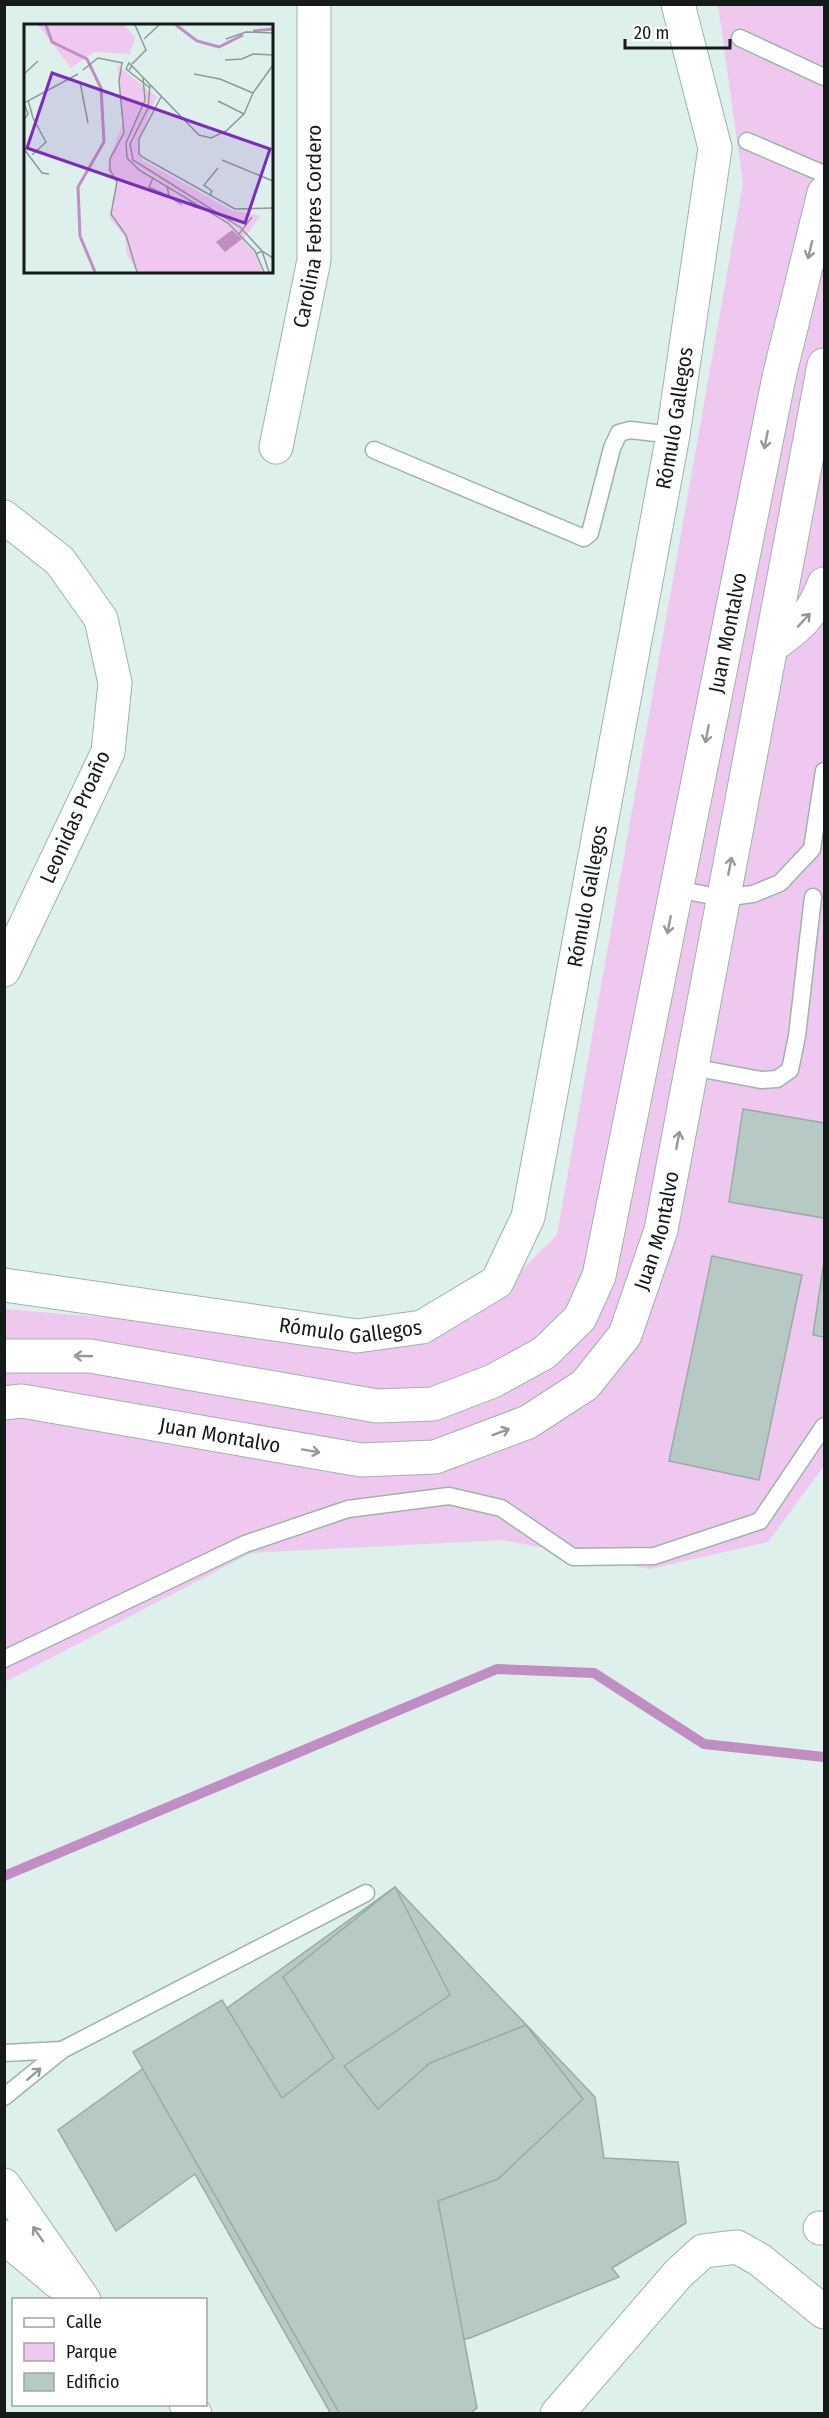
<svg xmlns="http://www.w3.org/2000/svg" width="829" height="2418" font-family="'Fira Sans Condensed',sans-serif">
<rect width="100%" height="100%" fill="#ddf0ec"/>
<polygon fill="#efc8f0" points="718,5 824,5 824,1466 768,1542 650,1569 503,1540 251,1553 5,1682 5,1309 381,1341 472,1319 557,1235 743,183"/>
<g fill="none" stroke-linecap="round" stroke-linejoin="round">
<polyline stroke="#c08ec2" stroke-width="10" points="4,1876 497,1669 594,1673 704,1744 824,1757"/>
</g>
<g fill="#b7c9c5" stroke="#9aaba7" stroke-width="1.5">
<polygon points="743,1109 824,1123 824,1218 729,1202"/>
<polygon points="712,1256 802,1275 759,1480 669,1461"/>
<polygon points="824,1261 824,1337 813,1335"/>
<polygon points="395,1887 595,2097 604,2158 678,2162 686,2223 612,2268 619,2277 470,2338 446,2343 477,2408 469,2414 331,2414 195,2174 116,2231 58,2130"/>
<polygon points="395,1887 450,1995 344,2066 378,2109 430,2063 526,2025 583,2099 498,2179 438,2201 477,2408 469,2414 340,2414 133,2052 222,2000 282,2098 334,2058 283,1977"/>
</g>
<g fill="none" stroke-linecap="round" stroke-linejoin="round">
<g stroke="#a0b2ae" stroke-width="19">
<g id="service">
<polyline points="740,38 824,77"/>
<polyline points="747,141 824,174"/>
<polyline points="374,450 584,538 590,533 612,448 619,433 630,430 673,435"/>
<polyline points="676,889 723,898 753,894 780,883 812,849 824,771"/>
<polyline points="692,1067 761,1080 777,1079 790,1070 797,1036 813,897"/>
<polyline points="4,1659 245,1544 348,1509 449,1496 501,1508 573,1557 654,1556 760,1521 824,1426"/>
<polyline points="4,2053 62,2050"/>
<polyline points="4,2097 62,2050 366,1893"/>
</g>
</g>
<g stroke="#a0b2ae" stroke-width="35">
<g id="minor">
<path id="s1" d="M 276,447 L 314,260 L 314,4"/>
<polyline points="4,517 60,561 101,619 115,683 108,752 4,970"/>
<path d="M 772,646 C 801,625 811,617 824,584"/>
<path id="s2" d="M 4,1285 L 357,1336 L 422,1327 L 497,1282 L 528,1217 L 673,435 L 715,148 L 678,4"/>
<path id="s3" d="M 4,1356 L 90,1356 L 377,1406 L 433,1404 L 493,1381 L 544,1353 L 580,1318 L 599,1276 L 779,377 L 824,193"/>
<path id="s4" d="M 4,1403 L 22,1401 L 361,1460 L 435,1457 L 528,1422 L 585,1385 L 625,1335 L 661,1230 L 824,365"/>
<polyline points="820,2228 824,2228"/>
<polyline points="557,2414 678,2274 703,2251 737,2247 760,2260 824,2312"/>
</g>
</g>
<g stroke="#a0b2ae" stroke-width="35">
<g id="tertiary">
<polyline points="4,2185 84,2300"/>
<polyline points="4,2237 58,2282"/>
<polyline points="186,2404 195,2414"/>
</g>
</g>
<use href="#service" stroke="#fff" stroke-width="16"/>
<use href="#minor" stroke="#fff" stroke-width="33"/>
<use href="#tertiary" stroke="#fff" stroke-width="33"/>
</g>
<defs><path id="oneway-shaft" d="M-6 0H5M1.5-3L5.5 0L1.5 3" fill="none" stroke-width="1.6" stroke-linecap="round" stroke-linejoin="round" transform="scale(1.5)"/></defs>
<g stroke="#959898">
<use href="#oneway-shaft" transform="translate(810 250) rotate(104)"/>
<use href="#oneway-shaft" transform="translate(766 440) rotate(101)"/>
<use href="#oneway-shaft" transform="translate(804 620) rotate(-47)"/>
<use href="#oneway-shaft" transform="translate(707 734) rotate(101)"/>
<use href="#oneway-shaft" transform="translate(730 866) rotate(-79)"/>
<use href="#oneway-shaft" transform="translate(669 925) rotate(101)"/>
<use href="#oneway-shaft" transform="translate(678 1140) rotate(-79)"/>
<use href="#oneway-shaft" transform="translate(83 1356) rotate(-178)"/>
<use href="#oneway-shaft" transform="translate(501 1432) rotate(-21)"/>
<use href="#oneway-shaft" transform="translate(311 1451) rotate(10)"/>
<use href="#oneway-shaft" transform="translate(34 2074) rotate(-41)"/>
<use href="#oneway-shaft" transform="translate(38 2234) rotate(-125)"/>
</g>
<g text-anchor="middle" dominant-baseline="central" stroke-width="6" stroke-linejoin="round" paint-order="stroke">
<g font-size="21" fill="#141b19" stroke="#fff">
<text stroke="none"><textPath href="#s1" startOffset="224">Carolina Febres Cordero</textPath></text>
<text stroke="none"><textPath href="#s2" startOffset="1394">Rómulo Gallegos</textPath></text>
<text stroke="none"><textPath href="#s3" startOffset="1308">Juan Montalvo</textPath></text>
<text transform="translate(75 817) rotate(-66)">Leonidas Proaño</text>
<text stroke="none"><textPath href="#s2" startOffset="908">Rómulo Gallegos</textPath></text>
<text stroke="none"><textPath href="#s4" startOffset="777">Juan Montalvo</textPath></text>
<text stroke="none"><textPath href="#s2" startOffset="350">Rómulo Gallegos</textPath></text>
<text stroke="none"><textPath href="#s4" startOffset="219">Juan Montalvo</textPath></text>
</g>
</g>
<g transform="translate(24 24)">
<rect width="249" height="249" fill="#ddf0ec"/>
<path d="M 14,1 L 100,1 L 111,13 L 106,30 L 70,28 L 47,44 ZM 93,41 L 133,73 L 114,117 L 118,136 L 207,186 L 236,192 L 219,216 L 231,229 L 238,248 L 113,248 L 103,231 L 101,213 L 86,194 L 92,158 L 83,146 L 85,135 L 99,99 Z" fill="#efc8f0"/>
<path d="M 208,206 L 218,215 L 201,228 L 192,218 Z" fill="#c08ec2"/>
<path fill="none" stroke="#c08ec2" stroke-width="3" d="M 22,1 L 28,18 L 63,35 L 77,64 L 80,118 L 54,163 L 56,212 L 71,248M 152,1 L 173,17 L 195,23 L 219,11M 229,7 L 249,5"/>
<path fill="none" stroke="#8d9b98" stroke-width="1.5" d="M 120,15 L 135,1M 202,15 L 222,8 L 249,9M 201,36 L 218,35 L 229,30 L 249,31M 98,39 L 95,57 L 100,109 L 86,135 L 86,146 L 93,158 L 87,190 L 102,211 L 113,248M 108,40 L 122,26 L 111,1M 108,42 L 175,111 L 187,114 L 202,107 L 220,90 L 229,69 L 249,41M 59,46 L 74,34 L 99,39M 105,46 L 108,42 L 105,39 L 102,45 L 126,64M 0,50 L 14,37M 170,50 L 196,55 L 229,69M 119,54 L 121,76 L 102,119 L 103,134 L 115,146 L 204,199 L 231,227 L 240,248M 56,58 L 64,99M 126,61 L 124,84 L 106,120 L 109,136 L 216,203 L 238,227 L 245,248M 137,73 L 115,115 L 115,130 L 120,134 L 211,185 L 249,184M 4,76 L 9,94 L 22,118 L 8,131M 194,77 L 220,90M 0,96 L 4,90 L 0,79 L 54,50M 0,125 L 18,149 L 25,150M 198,136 L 249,157M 129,154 L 125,163 L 140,170M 143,162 L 145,172 L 158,181M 186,172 L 188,167 L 180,161 L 194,144M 164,175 L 171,183 L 180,184M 215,210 L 228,193M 232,230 L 238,227 L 249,234"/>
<path fill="#7b2cbf" fill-opacity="0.15" stroke="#7b2cbf" stroke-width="3" d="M 28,49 L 246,125 L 221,199 L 3,124 Z"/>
<rect width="249" height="249" fill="none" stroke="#141b19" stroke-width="3"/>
</g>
<rect width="829" height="2418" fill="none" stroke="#141b19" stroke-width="12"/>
<rect x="12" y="2298" width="195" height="108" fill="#ffffff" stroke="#a1a4a3" stroke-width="1.5"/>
<rect x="24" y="2318" width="30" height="9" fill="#ffffff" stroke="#a1a4a3" stroke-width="1.5"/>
<text x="66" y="2328" font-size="18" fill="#141b19">Calle</text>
<rect x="24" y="2343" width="30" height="18" fill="#efc8f0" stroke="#a1a4a3" stroke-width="1.5"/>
<text x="66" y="2358" font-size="18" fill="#141b19">Parque</text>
<rect x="24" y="2373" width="30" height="18" fill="#b7c9c5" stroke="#a1a4a3" stroke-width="1.5"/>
<text x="66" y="2388" font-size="18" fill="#141b19">Edificio</text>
<path d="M625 39v9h105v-9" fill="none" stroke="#141b19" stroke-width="3"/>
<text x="634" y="39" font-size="18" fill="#141b19" stroke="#ffffff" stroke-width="4.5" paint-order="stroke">20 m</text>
</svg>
